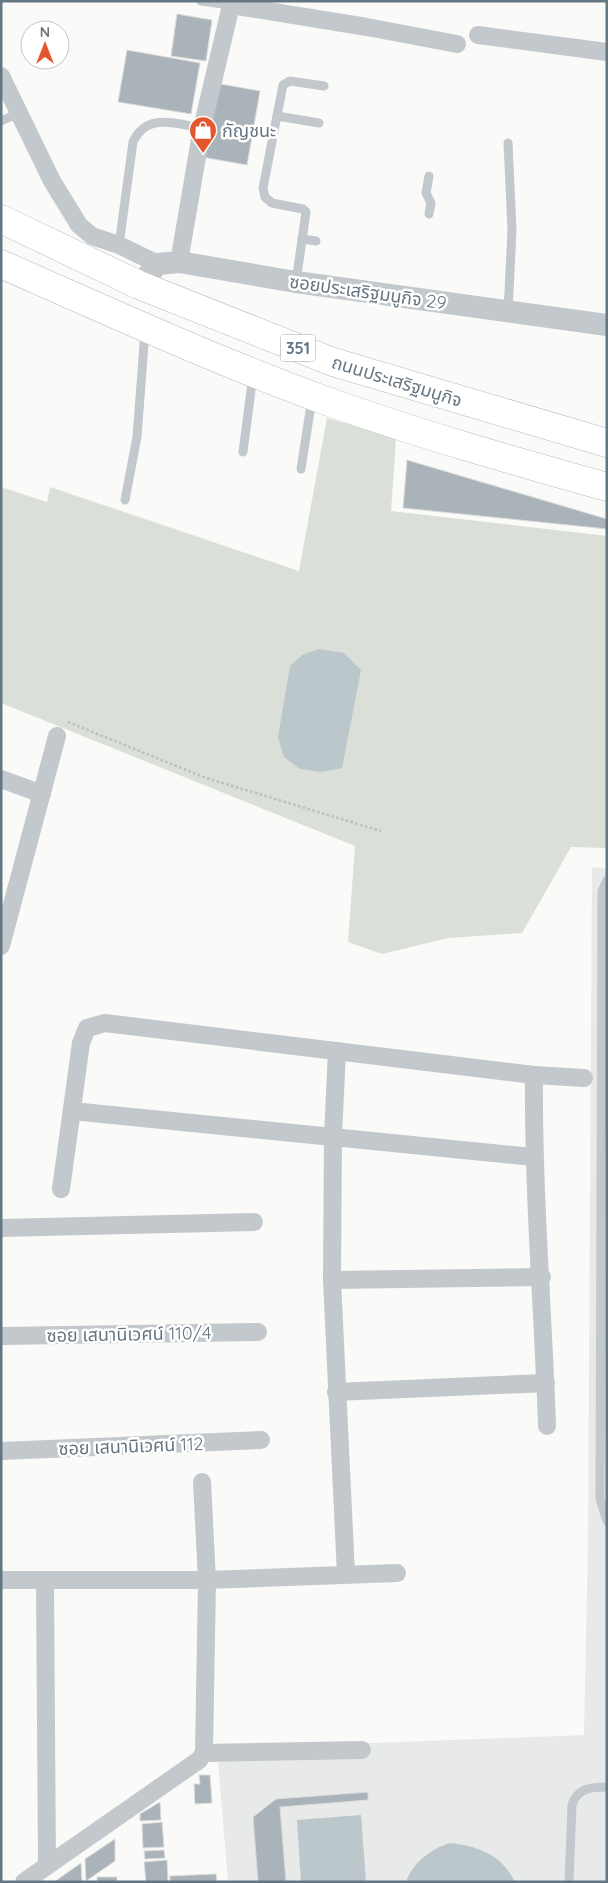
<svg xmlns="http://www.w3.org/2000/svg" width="608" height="1883" font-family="Quicksand,'Noto Sans Thai',sans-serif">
<rect width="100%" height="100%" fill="#fafaf8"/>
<polygon fill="#e8e9e9" points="592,867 607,869 607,1882 228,1882 217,1749 584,1735 588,1542"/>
<polygon fill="#dadfd7" points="327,418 396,438 391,511 607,536 607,848 571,847 522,933 448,938 382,954 348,942 355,846 1,703 1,487 47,502 50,487 299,571"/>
<g fill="#bbc7cb">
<polygon points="319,649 344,653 361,670 342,768 321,772 300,769 284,757 278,737 290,666 302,655"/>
<polygon points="361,1815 366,1882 301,1882 297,1820"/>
<path d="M 450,1843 C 478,1846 502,1855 515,1882 L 406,1882 C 413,1862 431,1849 450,1843 Z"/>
</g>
<g fill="#aab3b9" stroke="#dcdcda">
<polygon points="177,14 212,20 206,61 171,56"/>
<polygon points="127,50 200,63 191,114 118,102"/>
<polygon points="215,83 260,91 247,165 202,157"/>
<polygon points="407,460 607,519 607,529 403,508"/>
<polygon points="199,1775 210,1775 212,1803 195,1804 194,1784 200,1784"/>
<polygon points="368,1792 368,1800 280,1807 286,1882 258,1882 253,1817 276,1799"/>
<polygon points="160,1802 161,1820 140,1821 140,1814"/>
<polygon points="162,1822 164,1847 143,1848 142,1824"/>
<polygon points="115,1839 115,1861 86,1881 85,1859"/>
<polygon points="164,1850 165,1858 145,1859 144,1851"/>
<polygon points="167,1860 168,1882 146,1882 144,1862"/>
<polygon points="81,1863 82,1882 54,1882"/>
<polygon points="216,1874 217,1882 170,1882 170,1876"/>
<rect x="97" y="1877" width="20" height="5"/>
</g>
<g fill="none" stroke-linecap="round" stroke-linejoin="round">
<g stroke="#b5babe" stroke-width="29">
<g id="primary">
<polyline points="1,219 139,285 333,362 607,443"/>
<path d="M 1,264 C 107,311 213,359 321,399 C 415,433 511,460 607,487"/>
</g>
</g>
<polyline stroke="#bbbfc2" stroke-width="2.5" stroke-dasharray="2.5 2.5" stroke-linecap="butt" points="68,722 206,778 381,831"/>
<g stroke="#c3c8cc" stroke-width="9">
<polyline points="201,1 231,5"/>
<polyline points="277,116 319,123"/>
<polyline points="1,121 19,113"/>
<polyline points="508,143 512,230 508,312"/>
<polyline points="429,176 426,193 431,203 429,214"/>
<polyline points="302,239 316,241"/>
<path d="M 119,245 L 133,142 C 147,112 175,124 202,128"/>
<polyline points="296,282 306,212 303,209 272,203 265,197 263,188 283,85 290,81 324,86"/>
<polyline points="243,452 253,375"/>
<polyline points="301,469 312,398"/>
<polyline points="125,500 137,437 145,331"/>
<polyline points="607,880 602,891 600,1499 607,1521"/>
<path d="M 569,1882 L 572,1805 C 577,1788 591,1787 607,1787"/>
</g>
<g stroke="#c3c8cc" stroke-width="18">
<polyline points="231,5 367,27 457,44"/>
<polyline points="478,35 607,52"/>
<polyline points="1,76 52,181 79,225 92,236 119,245 158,264"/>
<polyline points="179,262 202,128 232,1"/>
<polyline points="1,779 42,794"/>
<polyline points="1,946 57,736"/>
<polyline points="337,1051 333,1136 332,1280 346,1574"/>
<path d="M 534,1075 C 533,1192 543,1309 547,1426"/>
<polyline points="72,1111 533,1157"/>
<polyline points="61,1189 81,1043 87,1028 105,1023 534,1075 584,1078"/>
<polyline points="1,1228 254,1222"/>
<polyline points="332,1280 542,1277"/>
<polyline points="1,1336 258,1332"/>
<polyline points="336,1392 546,1383"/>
<polyline points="1,1451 261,1440"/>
<polyline points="1,1580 207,1580 397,1573"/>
<polyline points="45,1580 47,1866"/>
<polyline points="204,1753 362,1750"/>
<polyline points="24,1882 199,1760 204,1753 207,1580 202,1482"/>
</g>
<polyline stroke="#c3c8cc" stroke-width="22" points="139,285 158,264 179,262 296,282 607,325"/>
<use href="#primary" stroke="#fff" stroke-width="28"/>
</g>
<defs>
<g id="shop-pin" transform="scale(1.4375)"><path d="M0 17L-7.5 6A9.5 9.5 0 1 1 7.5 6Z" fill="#e4572e" stroke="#fff"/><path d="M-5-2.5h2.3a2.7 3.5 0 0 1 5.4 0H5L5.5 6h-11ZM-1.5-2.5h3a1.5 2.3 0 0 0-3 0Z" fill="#fff"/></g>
</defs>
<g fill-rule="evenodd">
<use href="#shop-pin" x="203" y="130"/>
</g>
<g text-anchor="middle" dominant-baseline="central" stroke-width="5" stroke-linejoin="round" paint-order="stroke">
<rect fill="#fff" stroke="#939fa8" stroke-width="1" x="280.5" y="334.5" width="35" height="27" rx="4"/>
<g font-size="16" font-weight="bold" fill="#657683">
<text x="298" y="348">351</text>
</g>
<g font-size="18" fill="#657683" stroke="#fff" text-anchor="start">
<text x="222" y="130">กัญชนะ</text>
</g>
<g font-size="18" fill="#657683" stroke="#fff">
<text transform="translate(368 292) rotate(8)">ซอยประเสริฐมนูกิจ 29</text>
<text transform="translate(397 381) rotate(17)">ถนนประเสริฐมนูกิจ</text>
<text transform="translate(129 1334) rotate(-1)">ซอย เสนานิเวศน์ 110/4</text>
<text transform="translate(131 1446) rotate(-2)">ซอย เสนานิเวศน์ 112</text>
</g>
</g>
<rect width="608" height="1883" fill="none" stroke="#657683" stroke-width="5"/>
<g transform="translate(45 45)"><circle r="24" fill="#ffffff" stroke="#c1c8cd"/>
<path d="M0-4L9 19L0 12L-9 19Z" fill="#e4572e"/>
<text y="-8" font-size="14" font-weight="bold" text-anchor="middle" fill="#657683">N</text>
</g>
</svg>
